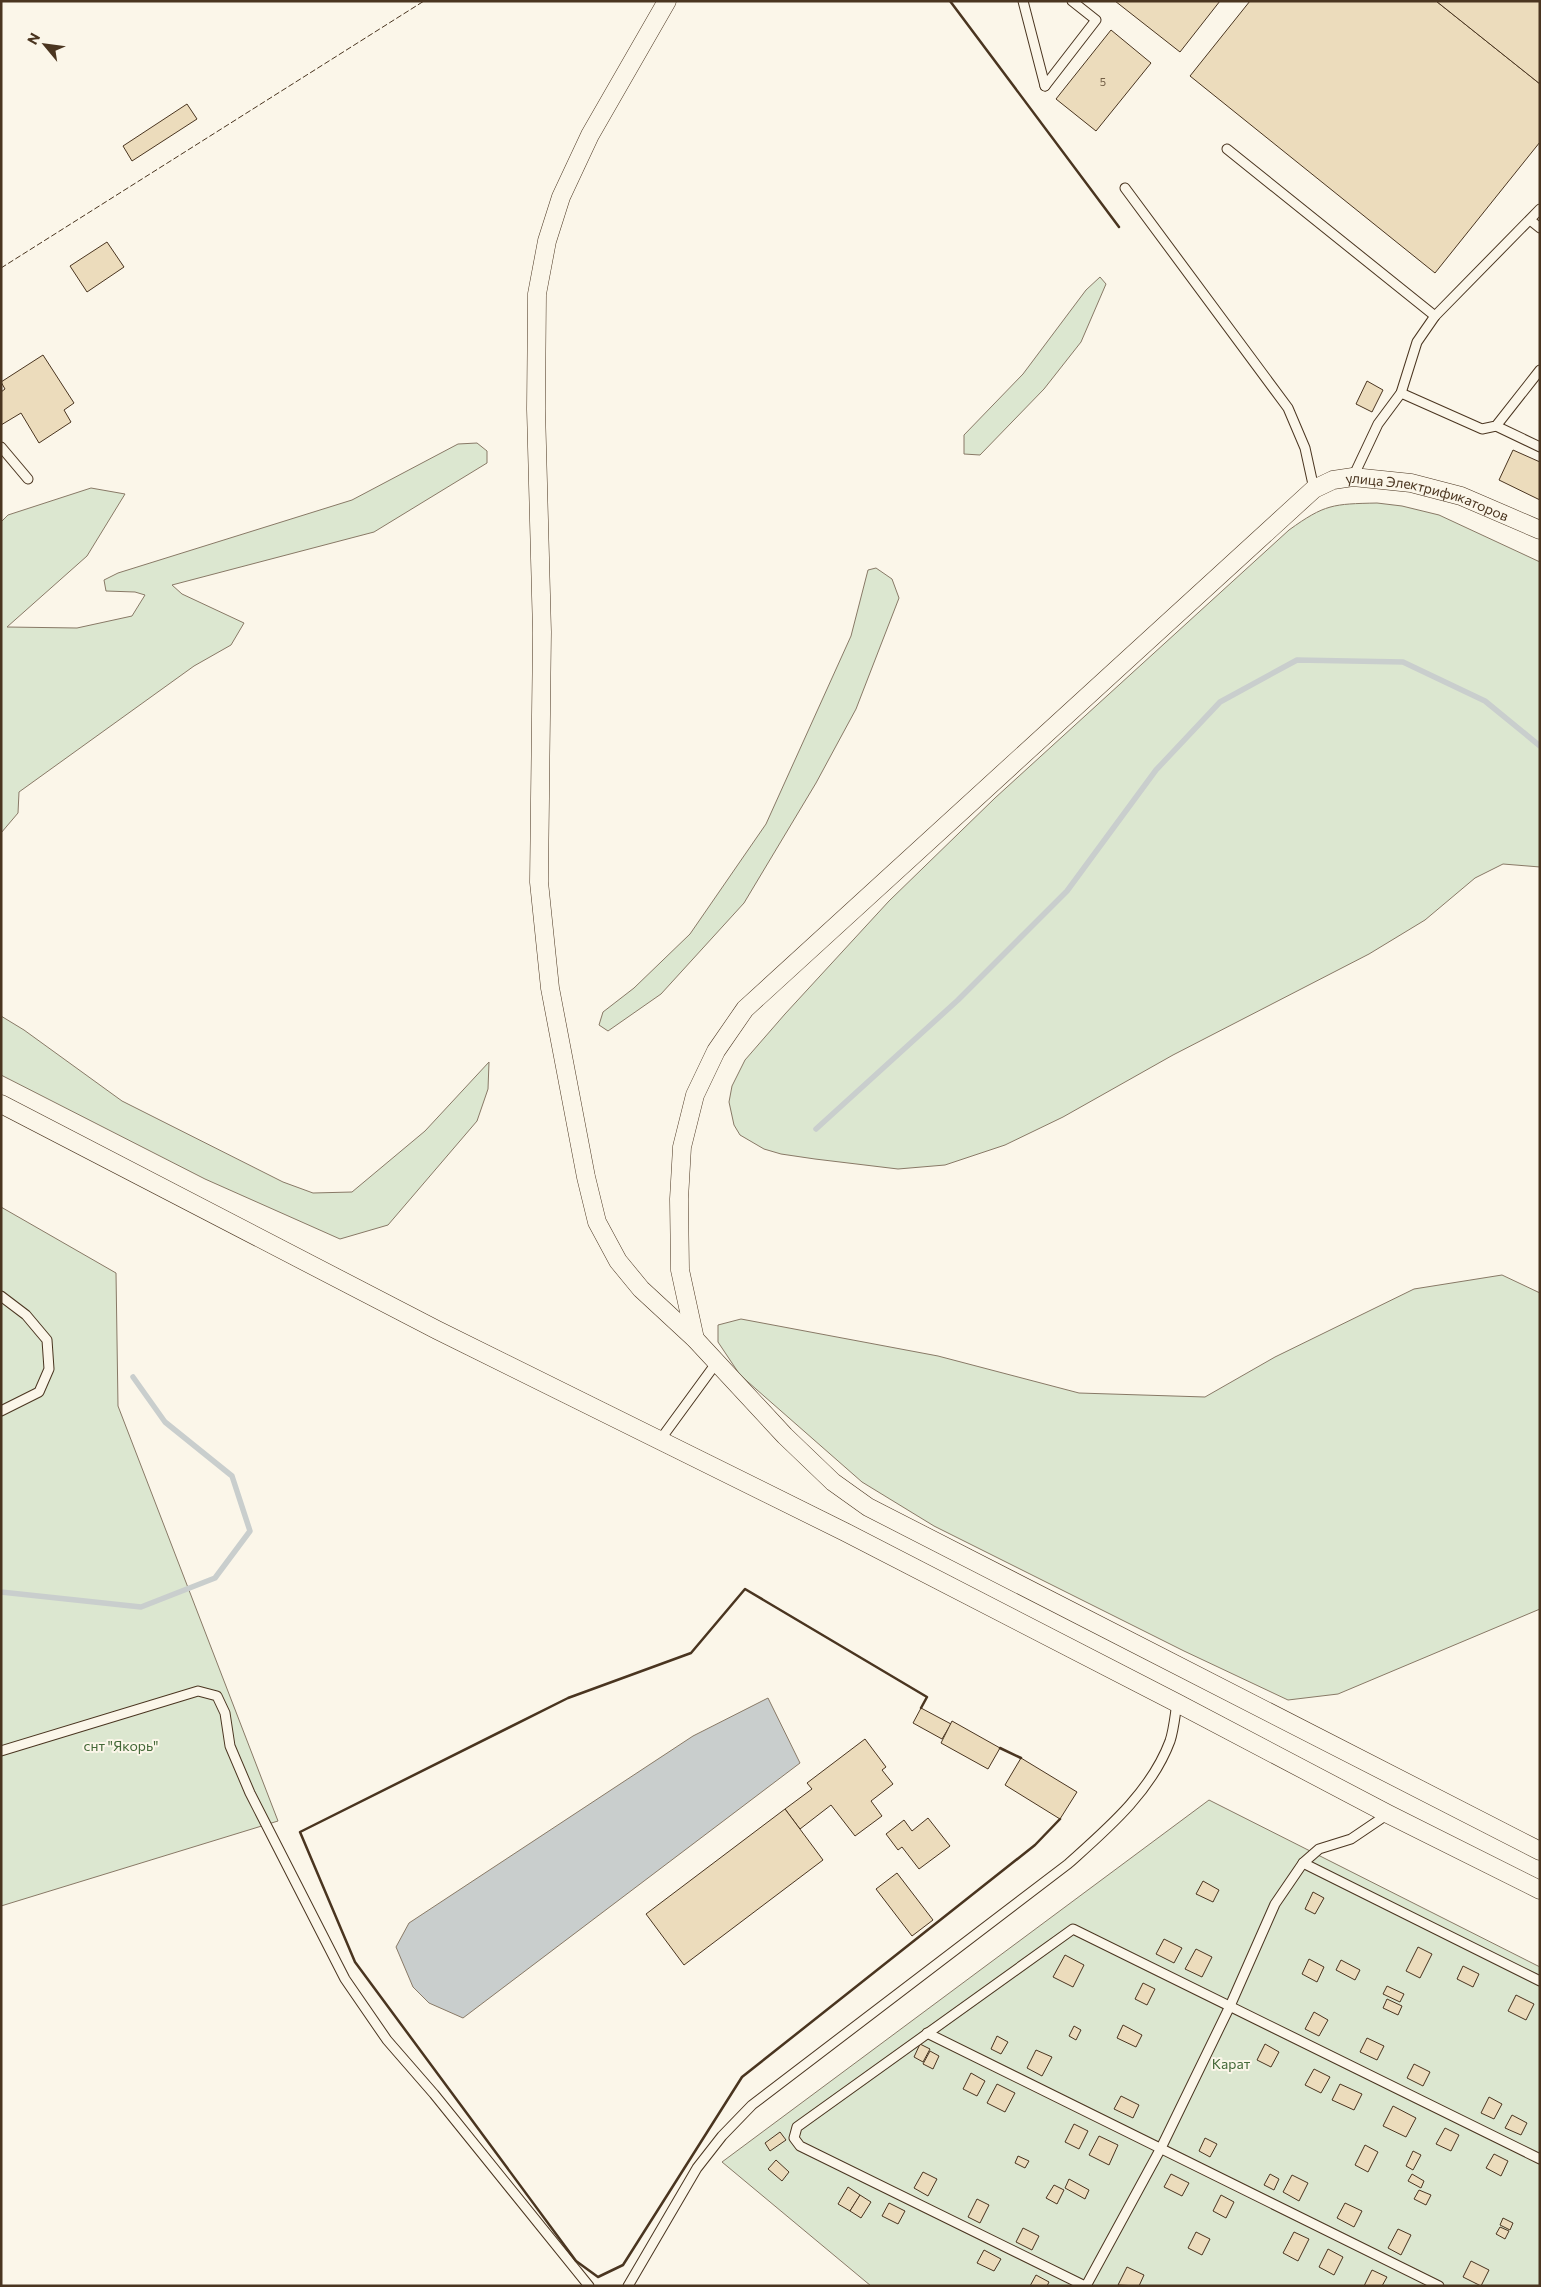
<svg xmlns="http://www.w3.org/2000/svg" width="1541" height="2287" font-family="Commissioner,sans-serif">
<rect width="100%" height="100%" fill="#fbf6e9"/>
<g fill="#dce7d0" stroke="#887966">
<polygon points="1100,277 1106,284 1081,342 1044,389 980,455 964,454 964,435 1023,374 1086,290"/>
<polygon points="477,443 487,451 487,463 374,532 172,585 182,594 244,623 231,645 194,666 19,792 18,813 1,833 1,522 8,515 91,488 125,494 87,556 7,627 77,628 132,616 145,595 135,592 106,591 104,580 118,573 352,500 458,444"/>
<path d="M 1377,503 L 1402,506 L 1439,515 L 1540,562 L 1540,867 L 1503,864 L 1475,878 L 1425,920 L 1369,954 L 1173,1055 L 1063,1117 L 1005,1145 L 945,1165 L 898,1169 L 815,1159 L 781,1154 L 764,1149 L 740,1135 L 734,1125 L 729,1102 L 732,1086 L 745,1060 L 785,1014 L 889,901 L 995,798 L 1289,530 C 1325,504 1333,504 1377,503 Z"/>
<polygon points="876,568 892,579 899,598 856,709 816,783 744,903 661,994 608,1031 599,1025 603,1012 634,988 690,934 766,824 851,636 868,570"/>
<polygon points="1,1016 24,1030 122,1101 283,1182 313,1193 352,1192 425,1131 489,1062 488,1089 477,1121 388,1225 340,1239 205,1179 1,1075"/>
<polygon points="1,1207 116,1273 118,1406 278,1821 1,1906"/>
<polygon points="1502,1275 1540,1293 1540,1609 1338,1694 1288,1700 1184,1651 934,1526 862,1482 740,1375 718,1342 718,1325 741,1319 938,1356 1079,1393 1205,1397 1275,1357 1414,1289"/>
<polygon points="1209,1800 1540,1967 1540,2286 871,2286 722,2162"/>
</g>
<polygon fill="#c9cecd" stroke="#887966" points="768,1698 800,1763 463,2018 429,2003 413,1987 396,1947 409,1923 693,1736"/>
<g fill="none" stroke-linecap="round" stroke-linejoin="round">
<g stroke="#c9cecd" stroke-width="5.5">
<polyline points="816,1129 958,1000 1067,891 1156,770 1220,702 1297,660 1403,662 1485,701 1540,746"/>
<polyline points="1,1592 141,1607 215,1578 250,1531 232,1476 165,1422 133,1377"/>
</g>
</g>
<g fill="#ecdcbc" stroke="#4a3520">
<polygon points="1115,1 1220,1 1180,52"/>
<polygon points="1250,1 1436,1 1540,84 1540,142 1435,273 1190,76"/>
<polygon points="1436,1 1540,1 1540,84"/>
<polygon points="1111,30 1151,63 1096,131 1056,99"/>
<polygon points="187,104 197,119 132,161 123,146"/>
<polygon points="107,242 124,267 87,292 70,266"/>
<polygon points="43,355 74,403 64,410 71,422 39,443 21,413 1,425 1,392 5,389 1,382"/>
<polygon points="1367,381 1383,390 1372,412 1356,404"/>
<polygon points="1513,450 1540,462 1540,500 1499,480"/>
<polygon points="921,1708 951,1724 942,1739 913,1723"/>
<polygon points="952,1721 1000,1748 988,1769 941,1743"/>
<polygon points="865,1739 886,1767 882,1770 893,1784 871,1801 882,1816 855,1836 831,1805 800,1829 785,1809 812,1789 807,1783"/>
<polygon points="1021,1758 1077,1792 1060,1819 1005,1785"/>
<polygon points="785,1809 823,1860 684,1965 646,1914"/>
<polygon points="928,1818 950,1846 919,1869 902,1847 898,1850 886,1834 904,1820 912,1831"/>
<polygon points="897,1873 933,1920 912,1936 876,1889"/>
<polygon points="1203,1881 1219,1890 1213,1902 1196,1894"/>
<polygon points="1313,1892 1324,1898 1315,1914 1305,1909"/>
<polygon points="1164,1939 1182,1948 1174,1963 1156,1954"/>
<polygon points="1418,1947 1432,1954 1420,1978 1406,1971"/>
<polygon points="1196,1949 1212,1957 1202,1977 1185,1969"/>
<polygon points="1065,1955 1084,1965 1073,1987 1053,1977"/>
<polygon points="1309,1959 1324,1967 1317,1982 1302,1974"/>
<polygon points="1341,1960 1360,1970 1355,1980 1336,1970"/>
<polygon points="1463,1966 1479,1974 1473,1987 1457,1979"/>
<polygon points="1143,1983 1155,1989 1147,2005 1135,1999"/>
<polygon points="1387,1986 1404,1994 1400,2002 1383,1994"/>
<polygon points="1516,1995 1534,2004 1526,2020 1508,2011"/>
<polygon points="1387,1999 1402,2006 1398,2015 1383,2008"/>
<polygon points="1314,2012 1328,2020 1319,2036 1305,2029"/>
<polygon points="1123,2025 1142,2035 1136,2047 1117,2038"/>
<polygon points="1074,2026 1081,2030 1076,2040 1069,2036"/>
<polygon points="997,2036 1008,2042 1001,2054 991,2049"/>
<polygon points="1367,2038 1384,2046 1377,2060 1360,2052"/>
<polygon points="920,2044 930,2049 923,2062 914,2057"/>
<polygon points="1265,2044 1279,2052 1271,2067 1257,2060"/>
<polygon points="1036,2050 1052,2057 1042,2076 1027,2068"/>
<polygon points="930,2051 939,2056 933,2069 923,2064"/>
<polygon points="1414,2064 1430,2072 1423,2086 1407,2078"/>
<polygon points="1314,2069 1330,2077 1321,2093 1305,2085"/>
<polygon points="971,2073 985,2081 977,2096 963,2089"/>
<polygon points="997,2084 1015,2093 1005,2112 987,2103"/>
<polygon points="1340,2084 1362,2094 1354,2110 1332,2100"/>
<polygon points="1121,2096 1139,2105 1133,2118 1114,2109"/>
<polygon points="1489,2097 1502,2104 1494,2119 1481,2113"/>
<polygon points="1393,2106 1416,2118 1406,2137 1383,2126"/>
<polygon points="1512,2115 1527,2123 1521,2135 1505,2128"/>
<polygon points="1074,2124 1088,2131 1079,2149 1065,2142"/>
<polygon points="1445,2128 1459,2135 1451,2151 1436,2144"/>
<polygon points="780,2132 786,2140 770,2151 765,2143"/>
<polygon points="1099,2136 1118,2145 1109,2165 1089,2155"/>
<polygon points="1205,2138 1217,2144 1210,2157 1199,2151"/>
<polygon points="1365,2145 1378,2152 1368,2172 1355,2165"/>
<polygon points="1413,2151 1421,2155 1413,2170 1406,2166"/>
<polygon points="1494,2154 1508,2161 1501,2176 1486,2168"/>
<polygon points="1018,2156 1029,2161 1025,2168 1015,2163"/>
<polygon points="776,2160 789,2172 782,2181 768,2169"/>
<polygon points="923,2172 937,2179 928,2196 914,2188"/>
<polygon points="1171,2174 1189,2183 1182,2196 1164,2187"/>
<polygon points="1270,2174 1279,2179 1274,2190 1264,2185"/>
<polygon points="1412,2174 1424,2181 1421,2188 1408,2181"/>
<polygon points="1292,2175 1308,2183 1299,2201 1283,2192"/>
<polygon points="1069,2179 1089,2190 1085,2199 1065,2188"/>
<polygon points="1054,2185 1064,2190 1057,2204 1046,2198"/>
<polygon points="848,2187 860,2195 850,2211 838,2204"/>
<polygon points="1419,2190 1431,2195 1426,2205 1414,2199"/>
<polygon points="860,2195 871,2202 861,2218 850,2211"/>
<polygon points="1221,2195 1234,2202 1226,2218 1213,2211"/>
<polygon points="977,2199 989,2205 980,2223 968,2217"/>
<polygon points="889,2203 905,2211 898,2224 882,2216"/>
<polygon points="1345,2203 1362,2211 1354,2227 1337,2218"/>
<polygon points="1503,2218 1513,2223 1510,2230 1500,2225"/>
<polygon points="1500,2227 1509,2231 1505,2239 1496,2234"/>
<polygon points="1023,2228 1039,2236 1032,2250 1016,2242"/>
<polygon points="1398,2229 1411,2235 1401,2255 1388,2248"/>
<polygon points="1196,2232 1210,2239 1202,2255 1188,2248"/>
<polygon points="1294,2232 1309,2239 1298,2261 1283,2253"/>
<polygon points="1328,2249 1343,2257 1334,2275 1319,2267"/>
<polygon points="984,2250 1001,2259 994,2271 977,2263"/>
<polygon points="1471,2261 1489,2270 1481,2286 1463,2277"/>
<polygon points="1127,2267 1144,2275 1139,2286 1118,2285"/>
<polygon points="1372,2270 1387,2277 1382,2286 1364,2286"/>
<polygon points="1036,2275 1049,2282 1047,2286 1030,2286"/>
</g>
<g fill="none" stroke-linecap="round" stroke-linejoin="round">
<g stroke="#4a3520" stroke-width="11">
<g id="service">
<polyline points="1023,1 1045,86"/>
<polyline points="1045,86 1096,20 1072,1"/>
<polyline points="1227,149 1435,316"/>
<polyline points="1125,188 1288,408 1305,448 1314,489"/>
<polyline points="1530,220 1540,228"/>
<polyline points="1401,393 1482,429 1496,426 1540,370"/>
<polyline points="1496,426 1540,447"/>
<polyline points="1,447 28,479"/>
<polyline points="1353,477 1378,424 1401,393 1417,342 1435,316 1540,209"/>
<polyline points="1,1296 26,1315 47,1340 49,1369 39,1392 1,1411"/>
<polyline points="660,1440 717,1362"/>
<polyline points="1,1751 198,1691 217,1696 225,1713 230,1746 250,1793 345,1979 387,2040 434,2094 589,2286"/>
<polyline points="1303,1863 1540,1981"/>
<polyline points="927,2033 1439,2286"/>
<path d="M 628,2286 L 697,2168 L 722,2136 L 752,2105 L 1068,1864 C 1107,1829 1151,1792 1170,1741 C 1174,1729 1175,1715 1177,1703"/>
<polyline points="1085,2286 800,2146 794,2138 797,2127 1073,1929 1540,2159"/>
<polyline points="1086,2286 1161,2148 1230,2006 1275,1904 1303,1863 1319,1849 1351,1839 1388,1814"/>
</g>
</g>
<g stroke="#4a3520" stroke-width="19">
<g id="minor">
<polyline points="667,1 590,135 561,197 547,241 537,294 536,409 542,632 539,882 550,988 586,1177 597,1222 618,1261 641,1289 695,1339 785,1436 833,1482 868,1507 1540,1851"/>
<polyline points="1,1104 437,1330 845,1532 1177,1703 1388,1814 1540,1890"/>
<path id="s1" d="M 695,1339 L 680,1270 L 679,1199 L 682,1147 L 695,1095 L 716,1051 L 745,1009 L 1314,489 L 1333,480 L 1353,477 L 1411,483 L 1461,496 L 1540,530"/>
</g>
</g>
<use href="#service" stroke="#fbf6e9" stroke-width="9"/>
<use href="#minor" stroke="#fbf6e9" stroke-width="18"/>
<polyline stroke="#4a3520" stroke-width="1" stroke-dasharray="6 2.5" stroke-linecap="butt" points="1,268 424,1"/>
<g stroke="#4a3520" stroke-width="2.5">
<polyline points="950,1 1119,227"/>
<polyline points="921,1708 927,1697 745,1589 691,1653 568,1698 300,1832 355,1962 576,2261 598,2277 623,2265 742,2077 1035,1845 1060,1819"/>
<polyline points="1000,1748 1021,1758"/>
</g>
</g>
<g text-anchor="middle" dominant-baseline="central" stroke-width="4" stroke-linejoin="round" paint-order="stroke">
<g font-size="11" fill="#725f47">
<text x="1103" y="81">5</text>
</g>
<g font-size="14" fill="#4a3520" stroke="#fbf6e9">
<text stroke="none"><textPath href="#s1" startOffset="1236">улица Электрификаторов</textPath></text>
</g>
<g font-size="14" fill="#436837" stroke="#fbf6e9">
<text x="121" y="1745">снт "Якорь"</text>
<text x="1231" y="2063">Карат</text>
</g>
</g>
<rect width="1541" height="2287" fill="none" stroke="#4a3520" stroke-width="5"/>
<g transform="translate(45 45) rotate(299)" stroke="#fbf6e9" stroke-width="4" paint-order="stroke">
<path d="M0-4L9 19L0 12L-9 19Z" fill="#4a3520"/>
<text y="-8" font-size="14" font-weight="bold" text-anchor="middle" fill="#4a3520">N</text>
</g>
</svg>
